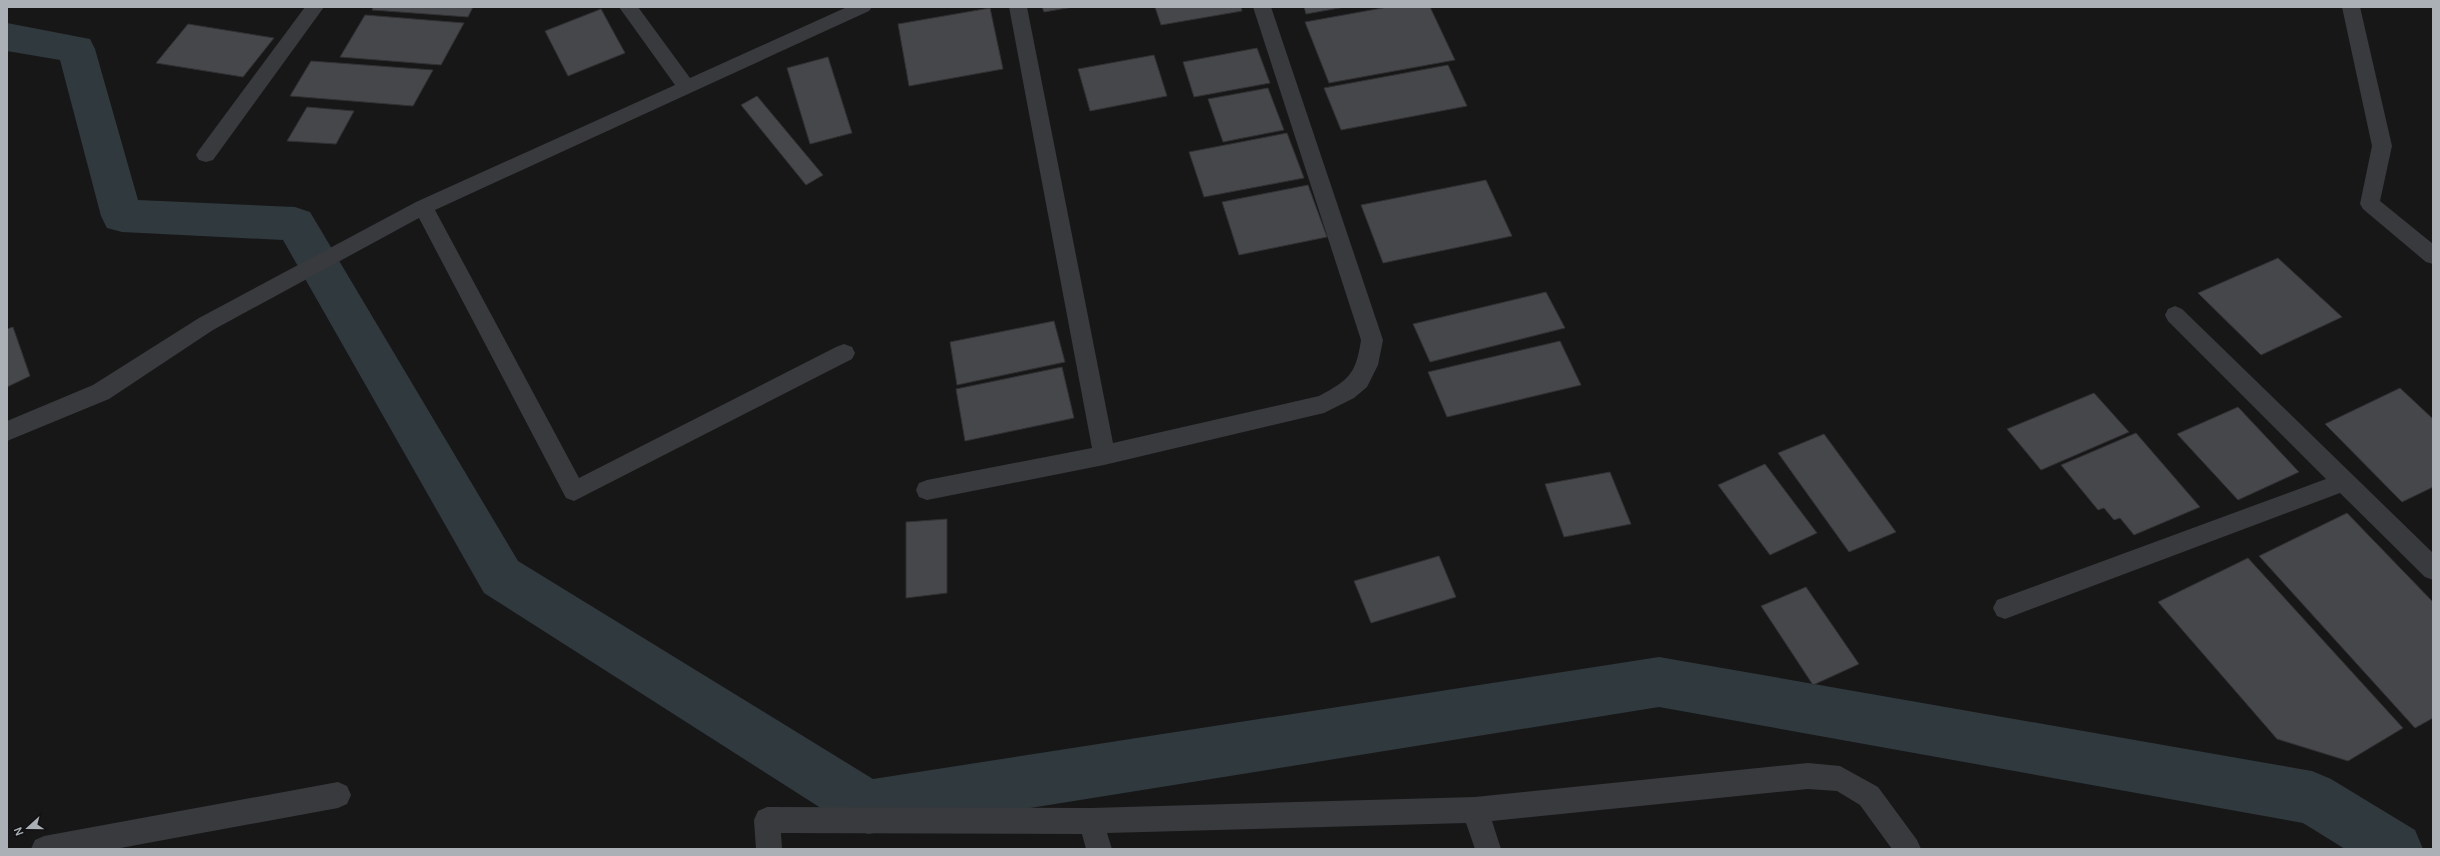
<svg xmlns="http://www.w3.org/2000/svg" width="2440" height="856" font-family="Manrope,sans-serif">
<rect width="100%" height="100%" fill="#171718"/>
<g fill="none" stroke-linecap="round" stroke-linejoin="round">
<polygon fill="#30393d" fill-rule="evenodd" points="7,23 90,39 95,49 138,200 295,207 310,212 518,561 873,779 1659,657 2312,771 2331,779 2415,830 2423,849 2345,849 2303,823 1659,707 868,834 849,826 484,593 283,240 122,232 107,228 101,216 60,60 7,51"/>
</g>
<g fill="#46474a" stroke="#313134">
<polygon points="373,7 473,7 468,17 372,10"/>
<polygon points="1042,7 1073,7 1044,12"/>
<polygon points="1155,7 1241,7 1242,11 1161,25"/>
<polygon points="1304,7 1345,7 1306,14"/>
<polygon points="1388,7 1430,7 1455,60 1329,83 1305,22"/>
<polygon points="990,8 1003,69 909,86 898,24"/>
<polygon points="601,9 625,53 568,76 545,31"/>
<polygon points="365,15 464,23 441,65 340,57"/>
<polygon points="188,24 274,38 243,77 156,63"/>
<polygon points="1257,48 1270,83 1194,97 1183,62"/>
<polygon points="1154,55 1167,96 1090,111 1078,69"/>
<polygon points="828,57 852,133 810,144 787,68"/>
<polygon points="311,61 433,70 413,106 290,96"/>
<polygon points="1448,65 1467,106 1341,130 1324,88"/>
<polygon points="1268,88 1284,130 1223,142 1208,99"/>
<polygon points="757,96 823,175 806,185 741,105"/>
<polygon points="307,107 354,111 336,144 287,141"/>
<polygon points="1287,133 1304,178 1204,197 1189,152"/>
<polygon points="1486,180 1512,236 1383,263 1361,205"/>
<polygon points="1308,185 1327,237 1239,255 1222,202"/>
<polygon points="2278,258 2342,317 2261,355 2198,293"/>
<polygon points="1546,292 1565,328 1430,362 1413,324"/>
<polygon points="1054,321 1065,362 957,385 950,342"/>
<polygon points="13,327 30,376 7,387 7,329"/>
<polygon points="1560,341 1581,385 1447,417 1428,372"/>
<polygon points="1062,367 1074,418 965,441 956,389"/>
<polygon points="2400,388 2433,419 2433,487 2402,502 2325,424"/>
<polygon points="2094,393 2129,432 2041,470 2007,429"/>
<polygon points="2238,407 2299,472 2238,500 2177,434"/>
<polygon points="2136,433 2200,507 2134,535 2120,518 2114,520 2104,508 2098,510 2061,465"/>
<polygon points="1824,434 1896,532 1849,552 1778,453"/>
<polygon points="1765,464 1817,533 1770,555 1718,485"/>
<polygon points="1610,472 1631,524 1564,537 1545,484"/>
<polygon points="2347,513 2433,602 2433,718 2415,728 2259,556"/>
<polygon points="947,519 947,593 906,598 906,522"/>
<polygon points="1439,556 1456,597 1371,623 1354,581"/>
<polygon points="2248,558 2403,728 2348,761 2277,739 2158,602"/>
<polygon points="1806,587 1859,664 1813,685 1761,606"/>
</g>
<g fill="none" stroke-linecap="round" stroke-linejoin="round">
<g fill="#383a3d" fill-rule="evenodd">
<polygon points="305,7 324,7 213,160 206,162 199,160 196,155 199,150"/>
<polygon points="619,7 638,7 690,78 847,7 872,7 869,11 435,210 579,478 836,347 844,344 852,347 855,353 852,359 574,501 566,498 419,218 213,330 109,399 7,441 7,421 93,385 199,318 416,202 675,85"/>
<path d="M 1009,7 L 1027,7 L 1113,443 L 1319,396 C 1349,380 1356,374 1361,340 L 1253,7 L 1271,7 L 1383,340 L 1378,365 L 1367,387 L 1354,398 L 1324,413 L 1104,465 L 927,500 L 919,497 L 916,490 L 919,483 L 927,480 L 1092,448 Z"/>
<polygon points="2342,7 2360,7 2392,146 2380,201 2433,244 2433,264 2426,262 2363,209 2360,204 2372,146"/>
<polygon points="2175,306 2182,309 2433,553 2433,580 2425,577 2340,493 2005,619 1997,616 1993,608 1997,600 2326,479 2168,321 2165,315 2168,309"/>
<polygon points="1808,763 1840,766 1878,787 1917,840 1921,849 1892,849 1860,805 1837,791 1808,789 1492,821 1501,849 1475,849 1466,823 1107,833 1112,849 1086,849 1082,834 781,833 782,849 756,849 754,820 758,811 767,807 1091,808 1475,797"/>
<polygon points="338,782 347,786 351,795 347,804 338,808 115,849 31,849 35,840 44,836"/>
</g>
</g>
<rect width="2440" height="856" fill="none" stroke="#aab0b6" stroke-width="16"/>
<g transform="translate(28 828) rotate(249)" stroke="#121213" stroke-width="3" paint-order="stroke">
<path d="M0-3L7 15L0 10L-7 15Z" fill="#aab0b6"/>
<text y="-6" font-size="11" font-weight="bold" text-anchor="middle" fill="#aab0b6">N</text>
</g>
</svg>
